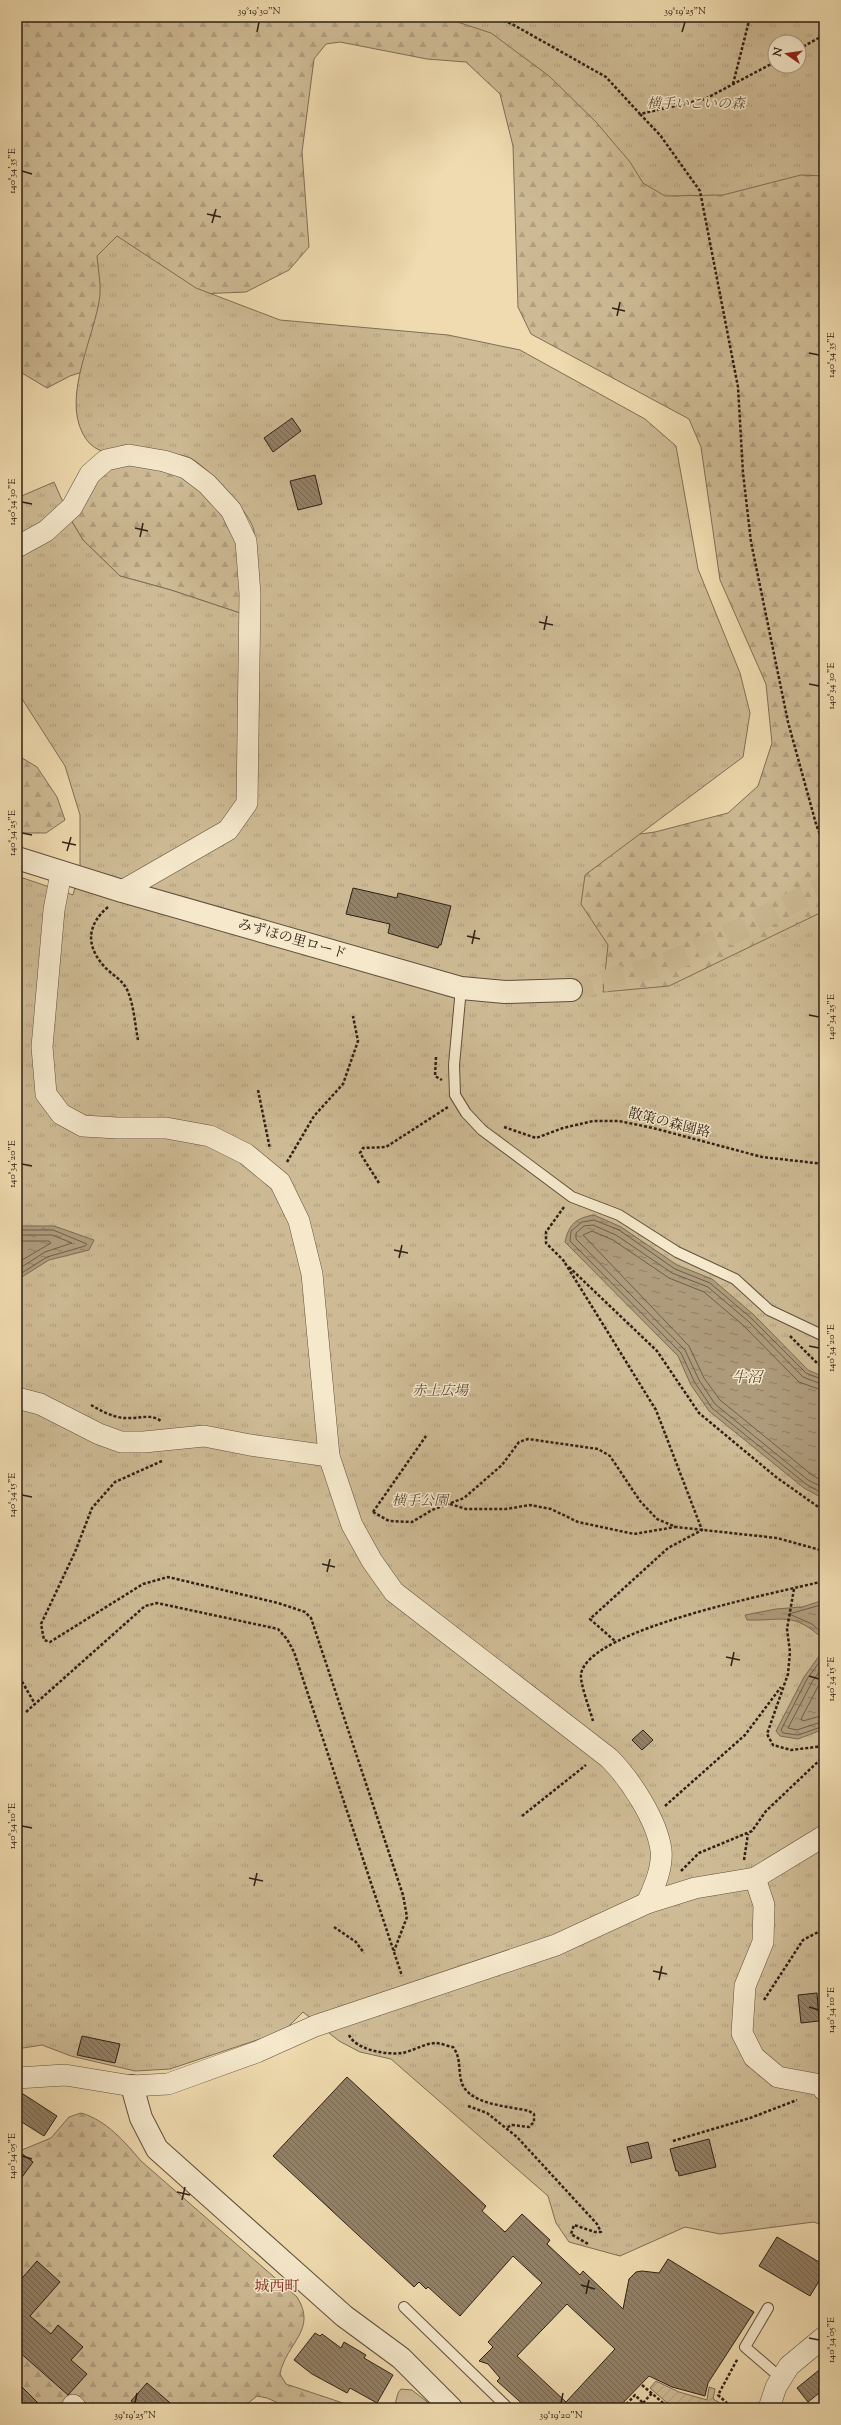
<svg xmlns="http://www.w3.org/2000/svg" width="841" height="2425" font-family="'Sorts Mill Goudy','Noto Serif JP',serif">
<defs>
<pattern id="forest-firs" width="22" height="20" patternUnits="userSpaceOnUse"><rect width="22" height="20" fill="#cebb95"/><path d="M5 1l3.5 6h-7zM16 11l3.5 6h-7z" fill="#b1a080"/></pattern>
<pattern id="park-tufts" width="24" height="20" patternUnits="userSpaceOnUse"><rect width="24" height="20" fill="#cebb95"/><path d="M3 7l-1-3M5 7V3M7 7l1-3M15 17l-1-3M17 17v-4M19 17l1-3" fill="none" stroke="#b1a080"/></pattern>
<pattern id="garden-furrows" width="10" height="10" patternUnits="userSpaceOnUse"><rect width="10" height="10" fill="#cebb95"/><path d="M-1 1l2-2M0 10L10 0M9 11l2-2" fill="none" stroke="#b1a080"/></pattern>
<pattern id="water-ripples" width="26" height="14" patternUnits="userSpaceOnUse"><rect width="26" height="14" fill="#ae9b7b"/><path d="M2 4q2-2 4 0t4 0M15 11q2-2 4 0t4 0" fill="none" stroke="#8e7e64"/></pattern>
<pattern id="building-back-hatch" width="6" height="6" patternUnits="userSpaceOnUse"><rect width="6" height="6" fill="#938166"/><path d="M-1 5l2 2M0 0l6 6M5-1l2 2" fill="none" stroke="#786953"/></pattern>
</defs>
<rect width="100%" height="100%" fill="#efdbaf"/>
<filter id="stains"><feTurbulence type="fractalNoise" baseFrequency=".005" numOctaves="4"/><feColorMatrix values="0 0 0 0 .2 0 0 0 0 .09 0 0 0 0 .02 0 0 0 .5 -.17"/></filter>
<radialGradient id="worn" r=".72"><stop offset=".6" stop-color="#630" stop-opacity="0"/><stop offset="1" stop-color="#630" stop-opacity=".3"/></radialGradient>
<polygon fill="#cebb95" stroke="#7e6e56" points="401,2389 412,2390 435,2408 394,2408 398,2393"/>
<g fill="url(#forest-firs)" stroke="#7e6e56" fill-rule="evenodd">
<path d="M 17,17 L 824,17 L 824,1302 L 579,1176 L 552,846 L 655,832 L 728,813 L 758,786 L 772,743 L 766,684 L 720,580 L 701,447 L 689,419 L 531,334 L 518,307 L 513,146 L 500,94 L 466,62 L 427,59 L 340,42 L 326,44 L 314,59 L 302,152 L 309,247 L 289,270 L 246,292 L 174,295 L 104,365 L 70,376 L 47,388 L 17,370 ZM 775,42 L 799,42 L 799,66 L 775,66 Z"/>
<polygon points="107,465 165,466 204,488 241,543 243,614 171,590 120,576 83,540 71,520"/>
<polygon points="17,755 37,767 57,797 65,820 46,833 17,833"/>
<path d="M 81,2113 C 106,2120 125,2142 141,2161 L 297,2297 C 318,2330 286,2343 280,2374 L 286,2384 L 358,2408 L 289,2408 L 267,2398 L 257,2396 L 242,2408 L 101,2408 L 75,2400 L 54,2404 L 53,2408 L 17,2408 L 17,2152 L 51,2138 L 69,2117 Z"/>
</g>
<g fill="url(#park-tufts)" stroke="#7e6e56" fill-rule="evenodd">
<path d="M 442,17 L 824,17 L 824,176 L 801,175 L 723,195 L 665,196 L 643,183 L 630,162 L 596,122 L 549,76 L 491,33 ZM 775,42 L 799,42 L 799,66 L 775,66 Z"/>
<path d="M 117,236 L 196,288 L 280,320 L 448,335 L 520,350 L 645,419 L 676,446 L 698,569 L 740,673 L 750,713 L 743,757 L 585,875 L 581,904 L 608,945 L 603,992 L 669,986 L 824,911 L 824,2226 L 814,2222 L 720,2234 L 685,2227 L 620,2256 L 569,2242 L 556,2223 L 548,2196 L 391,2059 L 360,2052 L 339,2041 L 303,2012 L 284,2031 L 170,2069 L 135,2071 L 71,2056 L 42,2045 L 17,2049 L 17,876 L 73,895 L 80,869 L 80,815 L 65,766 L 17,691 L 17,498 L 54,482 L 71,520 L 83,540 L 120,576 L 171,590 L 243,614 C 251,586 259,562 254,531 C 251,513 208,468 192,459 C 186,455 176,455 168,453 C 139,447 100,467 83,434 C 62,395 95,337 100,295 C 101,283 98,269 97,256 Z"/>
</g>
<polygon fill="url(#garden-furrows)" stroke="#7e6e56" points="656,2381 679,2392 707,2400 709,2387 715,2389 713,2399 720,2403 719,2408 673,2408 650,2388"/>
<g fill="url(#water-ripples)" stroke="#7b6a53">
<path d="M 594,1215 L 621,1227 L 677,1265 L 712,1279 L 754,1315 L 808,1370 L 824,1377 L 824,1499 L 804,1488 L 709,1411 L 691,1385 L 678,1356 L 565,1242 C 569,1224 576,1218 594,1215 Z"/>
<polygon points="17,1226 54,1226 94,1240 89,1250 49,1260 17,1280"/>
<path d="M 824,1600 L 824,1729 L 798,1739 L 780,1736 L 776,1731 L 804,1677 L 822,1652 L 824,1640 C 793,1611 784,1621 747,1620 L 745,1615 L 776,1609 L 802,1607 Z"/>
</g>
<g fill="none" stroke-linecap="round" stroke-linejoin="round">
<g stroke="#6e5e48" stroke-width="1">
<polyline points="17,1230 53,1230 87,1244 85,1246 47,1257 17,1276"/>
<polyline points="17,1235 52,1235 72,1243 45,1252 17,1270"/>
<polyline points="17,1241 49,1241 51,1243 17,1263"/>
<polyline points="824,1380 806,1373 751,1318 710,1283 675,1269 619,1230 594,1220 582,1222 571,1231 570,1241 681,1353 695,1383 712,1408 806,1484 824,1494"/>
<polyline points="824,1385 803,1377 748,1321 708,1287 672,1273 616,1235 593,1225 584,1226 576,1233 576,1239 685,1350 699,1380 715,1404 808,1480 824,1488"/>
<polyline points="824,1391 799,1382 744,1326 704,1292 669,1278 613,1240 592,1231 583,1235 689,1346 704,1378 720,1400 812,1475 824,1482"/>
<polyline points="824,1604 789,1614 812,1624 824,1635"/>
<polyline points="824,1656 807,1679 781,1730 783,1733 798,1735 824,1726"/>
<polyline points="824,1665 812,1682 788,1728 797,1730 824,1721"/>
<polyline points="824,1675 801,1719 803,1721 824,1715"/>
</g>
</g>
<g fill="url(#building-back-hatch)" stroke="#2f2016" fill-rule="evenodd">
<polygon points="292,418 301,431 273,452 264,438"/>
<polygon points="315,475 322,504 298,510 290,481"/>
<polygon points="353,888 397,898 398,893 451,906 441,945 439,945 438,948 388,933 390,924 346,914"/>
<polygon points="643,1730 653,1740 642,1750 632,1740"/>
<polygon points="817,1993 819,2021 801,2023 798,1995"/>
<polygon points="82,2036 120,2044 115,2063 77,2055"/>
<path d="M 347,2077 L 486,2206 L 482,2211 L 505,2232 L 522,2214 L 550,2240 L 547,2244 L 580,2275 L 583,2271 L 623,2309 L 629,2279 L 636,2272 L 642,2271 L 659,2273 L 668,2259 L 754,2312 L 708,2383 L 705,2396 L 672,2387 L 649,2376 L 618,2408 L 527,2408 L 497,2381 L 500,2378 L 488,2364 L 479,2361 L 493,2347 L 488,2342 L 542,2283 L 513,2256 L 460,2316 L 428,2287 L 426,2289 L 419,2282 L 414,2287 L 273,2156 ZM 567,2304 L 615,2349 L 566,2402 L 517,2356 Z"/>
<polygon points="17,2090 57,2116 44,2136 17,2119"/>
<polygon points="709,2139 716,2167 679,2176 678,2171 676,2171 670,2149"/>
<polygon points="648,2142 652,2158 631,2163 627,2147"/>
<polygon points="17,2150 33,2162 17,2184"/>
<polygon points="777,2237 824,2265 824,2273 810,2296 759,2266"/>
<polygon points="37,2261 60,2282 30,2316 51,2334 58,2325 83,2347 71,2360 87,2374 68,2395 17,2350 17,2284"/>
<polygon points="315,2333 320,2336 322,2334 341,2348 344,2342 366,2355 364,2358 393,2375 377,2403 350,2388 347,2393 312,2374 294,2360"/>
<polygon points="824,2366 824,2389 808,2402 797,2388"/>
<polygon points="17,2382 43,2408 17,2408"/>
<polygon points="147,2383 176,2408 139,2408 131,2401"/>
</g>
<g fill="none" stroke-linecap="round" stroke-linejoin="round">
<polyline stroke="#c9b690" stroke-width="22" stroke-dasharray="22 11" stroke-linecap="butt" points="571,990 663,965 747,926 824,886"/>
<g stroke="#5f4f3c" stroke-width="12">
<g id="service">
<polyline points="461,988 454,1065 455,1095 466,1113 482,1130 572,1197 619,1215 677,1252 735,1279 769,1310 824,1336"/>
<polyline points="404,2307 508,2408"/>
<polyline points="768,2308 745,2347 781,2378"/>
</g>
</g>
<g stroke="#5f4f3c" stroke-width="22">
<g id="minor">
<polyline points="17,547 46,531 72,507 90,474 106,460 129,455 164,461 186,468 207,484 231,510 246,541 250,594 247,803 228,830 122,891"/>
<path d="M 61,873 L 54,910 L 42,1047 L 46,1094 L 61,1114 L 83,1126 L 117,1128 L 166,1128 L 210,1136 L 246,1154 L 280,1182 L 299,1221 L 312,1274 L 329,1456 L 352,1525 L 372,1561 L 394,1592 L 609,1758 C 630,1779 657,1820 661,1850 C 663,1868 654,1887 647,1903"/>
<polyline points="17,1398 40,1404 99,1434 121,1442 144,1442 204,1436 250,1445 329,1456"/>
<polyline points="755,1878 764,1905 763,1942 745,1986 742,2033 754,2057 778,2077 821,2085 824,2090"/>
<polyline points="17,2078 65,2075 132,2086 168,2084 257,2052 315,2026 556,1945 647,1903 695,1888 755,1878 824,1836"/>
<polyline points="73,2405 76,2408"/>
<polyline points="769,2408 776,2387 789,2366 824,2337"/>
</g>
</g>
<g stroke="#5f4f3c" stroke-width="24">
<g id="tertiary">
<polyline points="17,858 122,891 461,988 505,992 571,990"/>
<polyline points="132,2086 141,2118 157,2149 344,2316 401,2358 451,2408"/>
</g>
</g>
<g stroke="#2f2016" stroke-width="2.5" stroke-dasharray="3 2" stroke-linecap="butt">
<polyline points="494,17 512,24 606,77 640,114 705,99 775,62"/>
<polyline points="799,49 824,35"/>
<polyline points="733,84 750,17"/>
<polyline points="640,114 660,135 700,191 738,387 743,473 751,542 788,722 816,824 824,845"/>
<path d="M 108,907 C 88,924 85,944 103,965 C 110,974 124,980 128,992 C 134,1006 135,1025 138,1040"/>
<polyline points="436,1057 435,1076 442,1080"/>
<polyline points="258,1090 270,1149"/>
<polyline points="504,1127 536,1138 563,1128 593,1121 619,1121 653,1128 762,1157 824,1164"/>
<polyline points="287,1162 314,1116 343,1084 358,1041 353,1016"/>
<polyline points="379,1183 360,1153 363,1148 386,1147 448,1107"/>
<polyline points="564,1207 546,1232 546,1243 566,1263"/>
<polyline points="565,1263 656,1410 702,1530 668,1548 590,1619 616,1642"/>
<polyline points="569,1267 657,1351 699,1413 776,1477 824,1511"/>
<polyline points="790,1336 817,1363 824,1366"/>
<path d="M 91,1405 C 103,1412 116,1419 130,1418 C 141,1418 152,1414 161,1421"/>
<polyline points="162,1461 115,1482 92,1508 75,1552 41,1624 44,1640 50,1642 143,1584 168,1577 278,1603 305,1612 311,1618 403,1895 407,1917 394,1951"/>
<polyline points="450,1504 466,1509 506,1509 530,1505 551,1509 578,1522 634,1534 675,1527"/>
<polyline points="373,1512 389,1521 412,1522 432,1510 464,1498 502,1465 519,1442 528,1439 598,1449 610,1456 640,1501 657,1519 676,1527 777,1538 824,1551"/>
<polyline points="373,1512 426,1436"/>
<polyline points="794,1589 787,1629 790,1652 788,1674 767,1734 773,1745 791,1750 824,1746"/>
<polyline points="17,1673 35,1704"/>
<polyline points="26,1712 145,1606 157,1603 278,1629 287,1639 294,1652 402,1976"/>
<path d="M 593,1721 C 590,1710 580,1684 581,1674 C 589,1628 782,1592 824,1581"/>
<polyline points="665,1806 745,1735 781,1687"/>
<polyline points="522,1816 586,1765"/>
<polyline points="744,1860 748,1834"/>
<polyline points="681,1871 699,1853 752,1831 766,1811 824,1756"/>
<polyline points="334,1927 356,1942 364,1953"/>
<polyline points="764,2000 803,1940 824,1929"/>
<path d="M 349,2035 C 356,2050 386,2055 402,2053 C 413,2051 423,2044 435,2043 C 440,2043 447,2046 453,2047 C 461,2058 458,2067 461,2080 C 466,2105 509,2106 529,2111 L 534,2114 L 534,2122 L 529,2127 L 512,2125 L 506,2128"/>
<polyline points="468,2106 487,2113 517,2137 597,2224 601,2232 595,2232 574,2225 571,2234 588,2244"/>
<polyline points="673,2141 750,2118 797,2100"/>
<polyline points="642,2385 669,2408"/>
<polyline points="643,2403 652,2393"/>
<polyline points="623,2408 635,2395 648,2408"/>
<polyline points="726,2408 728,2404 718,2395 738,2358"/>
</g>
<use href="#service" stroke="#f5e8cb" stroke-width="10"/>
<use href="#minor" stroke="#f5e8cb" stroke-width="21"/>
<use href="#tertiary" stroke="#f5e8cb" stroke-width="22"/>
</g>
<path fill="none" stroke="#2f2016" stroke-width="1.5" d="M 257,32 L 259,22M 682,32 L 685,22M 22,171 L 32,174M 207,214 L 221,217M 212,223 L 216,209M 612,308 L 625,311M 617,316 L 620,302M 809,353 L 819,355M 22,502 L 32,504M 135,528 L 148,531M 140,537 L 143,523M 539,622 L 553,625M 544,630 L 547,616M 809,684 L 819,686M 22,833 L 32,835M 62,842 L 76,845M 67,851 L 71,837M 467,936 L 480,939M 472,944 L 475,930M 809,1015 L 819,1017M 22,1164 L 32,1166M 394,1250 L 408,1253M 399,1258 L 402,1245M 809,1346 L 819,1348M 22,1495 L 32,1497M 322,1564 L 335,1567M 327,1572 L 330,1559M 726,1657 L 740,1660M 731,1666 L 734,1652M 809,1676 L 819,1679M 22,1826 L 32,1828M 249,1878 L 263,1881M 254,1886 L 257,1873M 653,1971 L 667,1974M 659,1980 L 662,1966M 809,2007 L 819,2010M 22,2156 L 32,2159M 177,2192 L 190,2195M 182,2200 L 185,2187M 581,2285 L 595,2289M 586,2294 L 589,2280M 809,2338 L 819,2340M 135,2403 L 137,2393M 561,2403 L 563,2393"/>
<g text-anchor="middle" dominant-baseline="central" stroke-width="3" stroke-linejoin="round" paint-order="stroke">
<g font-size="14" font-style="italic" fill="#5f4e3c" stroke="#f5e8cb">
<text x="696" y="105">横手いこいの森</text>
<text x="440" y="1392">赤土広場</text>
<text x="420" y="1502">横手公園</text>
</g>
<g font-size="14" fill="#2f2016" stroke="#f5e8cb">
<text transform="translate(292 940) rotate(16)">みずほの里ロード</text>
<text transform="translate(669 1124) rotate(14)">散策の森園路</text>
</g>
<g font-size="15" font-style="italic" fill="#5b4b39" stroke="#f5e8cb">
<text x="747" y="1378">牛沼</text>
</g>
<g font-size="15" fill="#7a1f14" stroke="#f5e8cb">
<text x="277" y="2287">城西町</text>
</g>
</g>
<rect width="841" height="2425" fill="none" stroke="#efdbaf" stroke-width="44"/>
<g transform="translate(787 54) rotate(283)"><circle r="19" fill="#f5e8cb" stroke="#a69883"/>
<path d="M0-3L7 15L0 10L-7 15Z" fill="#8f2418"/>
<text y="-6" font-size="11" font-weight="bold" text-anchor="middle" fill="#2f2016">N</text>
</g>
<rect x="22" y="22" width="797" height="2381" fill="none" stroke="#2f2016" stroke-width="1.5"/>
<g font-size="10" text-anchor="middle" fill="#2f2016">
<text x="259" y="14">39°19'30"N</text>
<text x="685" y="14">39°19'25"N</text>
<text transform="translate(11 171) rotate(-90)" y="4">140°34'35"E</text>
<text transform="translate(830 355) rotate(-90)" y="4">140°34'35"E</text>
<text transform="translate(11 502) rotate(-90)" y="4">140°34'30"E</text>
<text transform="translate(830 686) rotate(-90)" y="4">140°34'30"E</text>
<text transform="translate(11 833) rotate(-90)" y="4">140°34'25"E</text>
<text transform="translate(830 1017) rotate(-90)" y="4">140°34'25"E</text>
<text transform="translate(11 1164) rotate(-90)" y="4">140°34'20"E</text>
<text transform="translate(830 1348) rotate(-90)" y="4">140°34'20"E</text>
<text transform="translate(11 1495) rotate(-90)" y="4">140°34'15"E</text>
<text transform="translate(830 1679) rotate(-90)" y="4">140°34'15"E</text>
<text transform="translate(11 1826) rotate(-90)" y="4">140°34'10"E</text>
<text transform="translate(830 2010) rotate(-90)" y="4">140°34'10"E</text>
<text transform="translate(11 2156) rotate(-90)" y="4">140°34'05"E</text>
<text transform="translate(830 2340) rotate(-90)" y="4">140°34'05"E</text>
<text x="135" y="2418">39°19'25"N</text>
<text x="561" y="2418">39°19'20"N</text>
</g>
<rect width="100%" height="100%" filter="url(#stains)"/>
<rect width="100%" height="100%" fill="url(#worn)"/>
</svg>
